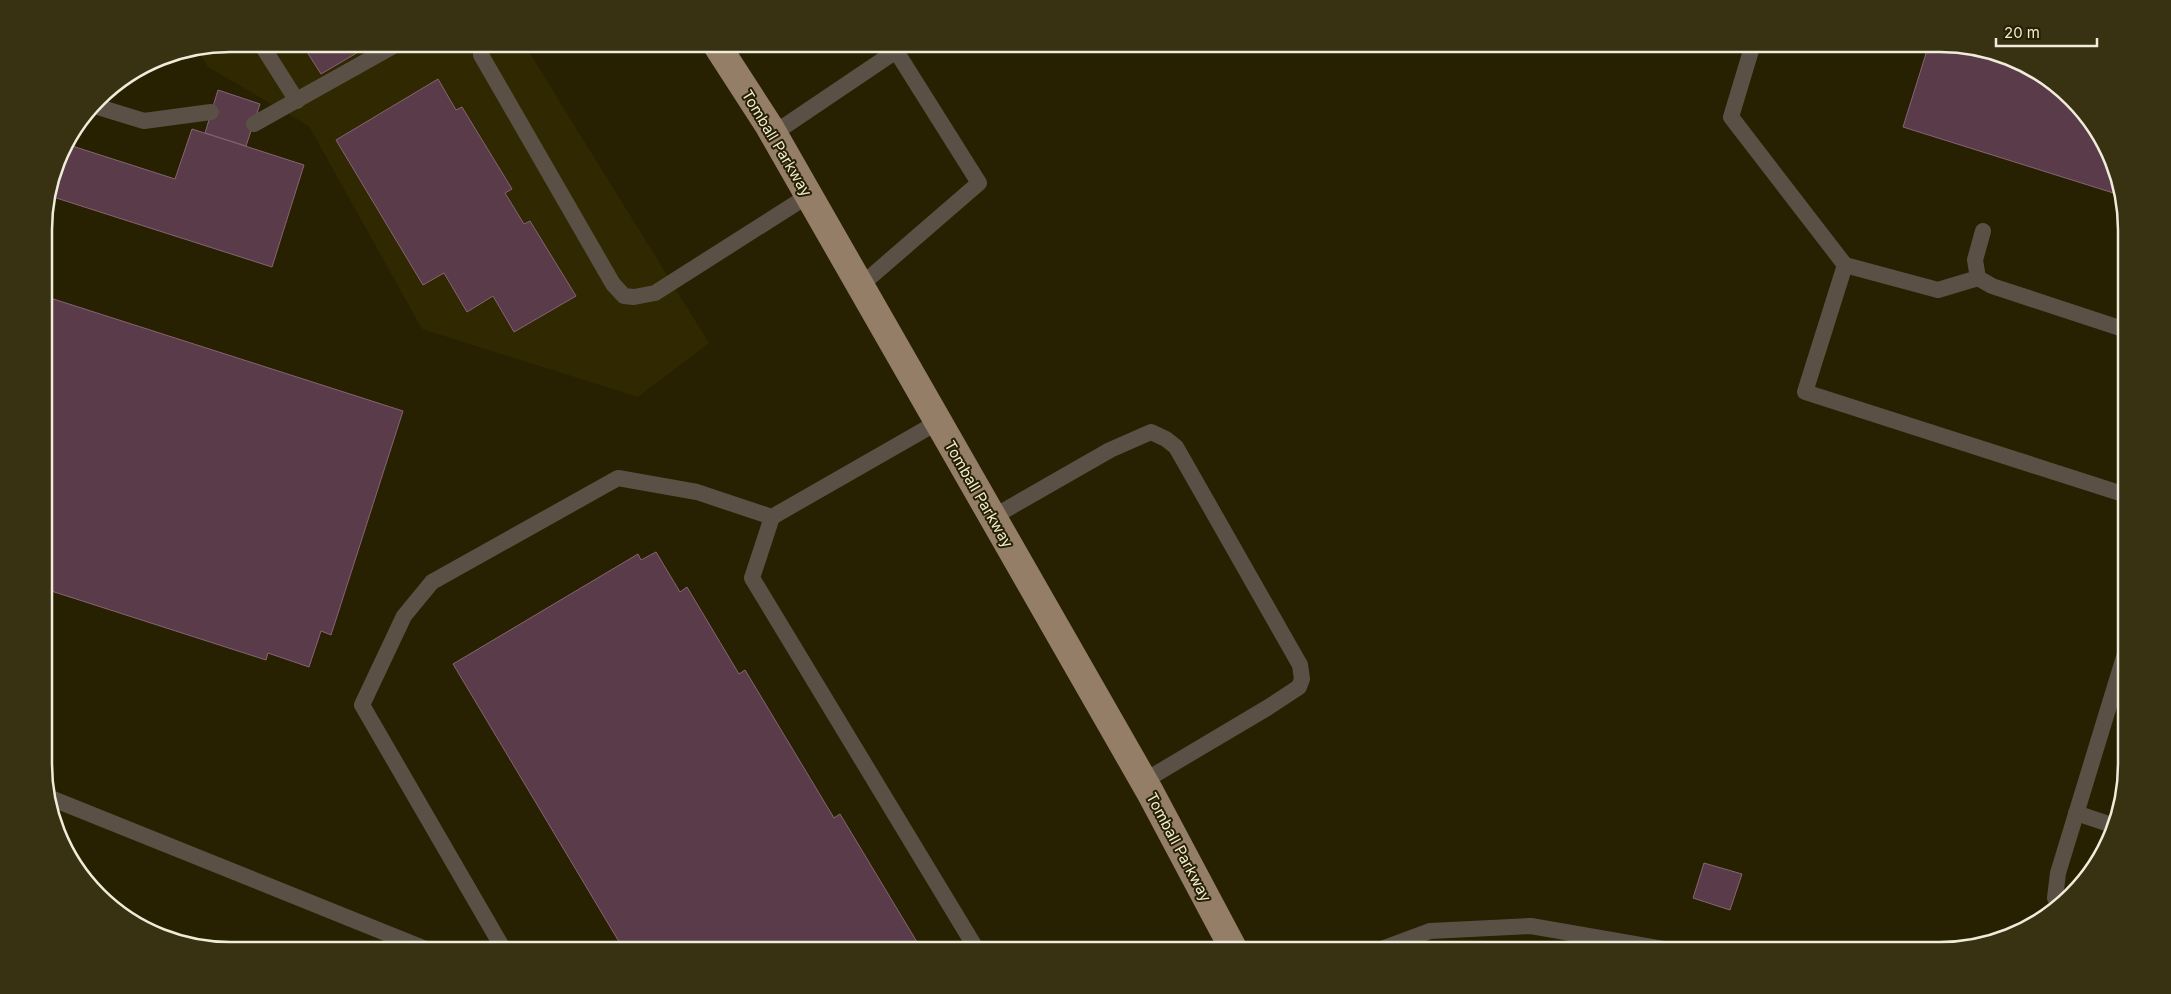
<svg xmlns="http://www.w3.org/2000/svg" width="2171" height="994" font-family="Inter,sans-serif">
<rect width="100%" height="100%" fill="#282101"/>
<polygon fill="#302800" points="230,44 524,44 709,343 638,397 422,329 309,126 208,67 198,50"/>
<g fill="#5a3b4a" stroke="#866474">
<polygon points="302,44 372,44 321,74"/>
<polygon points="1929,44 1941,44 2012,58 2054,82 2089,117 2113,159 2123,196 1903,127"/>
<polygon points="438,79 456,110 462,107 512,189 505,193 524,224 530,221 576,296 514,332 493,296 467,312 444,273 423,285 336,140"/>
<polygon points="218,90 260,104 246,146 205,133"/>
<polygon points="192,129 304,165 272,267 50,196 63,148 66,144 175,179"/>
<polygon points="44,296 403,411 331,635 321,631 309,667 268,653 266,660 45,589"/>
<polygon points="656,552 680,592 687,587 739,674 745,670 834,818 840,814 917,942 909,947 911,950 624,950 453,664 638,554 641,560"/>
<polygon points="1704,863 1742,874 1730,910 1693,898"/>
</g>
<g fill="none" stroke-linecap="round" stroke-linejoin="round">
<g stroke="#5b5046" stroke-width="16">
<polyline points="261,44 297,101"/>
<polyline points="1753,44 1731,117 1845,265"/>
<polyline points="481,55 613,284 624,296 634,297 655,293 809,195"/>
<polyline points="95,106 144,121 211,112"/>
<polyline points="254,124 397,44"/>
<polyline points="773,134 896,51 979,183 860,286"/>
<polyline points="1983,231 1975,260 1978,278 1992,286 2126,330"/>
<polyline points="1978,278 1938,290 1845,265 1805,392 2126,495"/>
<polyline points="772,517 752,578 977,950"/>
<polyline points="993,517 1110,450 1151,432 1166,439 1176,447 1300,665 1302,679 1299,687 1267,708 1144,781"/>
<polyline points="48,797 428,950"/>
<polyline points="2076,813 2115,826"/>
<polyline points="2059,906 2055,898 2058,873 2127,647"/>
<polyline points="504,950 362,705 404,616 432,582 618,478 697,492 772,517 938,422"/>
<polyline points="1379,950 1430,931 1531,926 1669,950"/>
</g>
<polyline stroke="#947e68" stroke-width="28" points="716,44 769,126 1150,792 1234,950"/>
</g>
<g text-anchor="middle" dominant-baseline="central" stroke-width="4" stroke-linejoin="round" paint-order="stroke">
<g font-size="15" fill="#f0ecda" stroke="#282101">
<text transform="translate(777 143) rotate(59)">Tomball Parkway</text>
<text transform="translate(979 494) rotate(60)">Tomball Parkway</text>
<text transform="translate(1179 847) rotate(62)">Tomball Parkway</text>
</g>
</g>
<path d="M0 0H2171V994H0ZM230 52H1940A178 178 0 0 1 2118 230V764A178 178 0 0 1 1940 942H230A178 178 0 0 1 52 764V230A178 178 0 0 1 230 52Z" fill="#383112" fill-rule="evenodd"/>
<path fill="none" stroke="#f0ecda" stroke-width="2.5" d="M230 52H1940A178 178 0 0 1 2118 230V764A178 178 0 0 1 1940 942H230A178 178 0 0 1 52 764V230A178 178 0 0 1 230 52Z"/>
<path d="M1996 38v8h101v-8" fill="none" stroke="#f0ecda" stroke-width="2.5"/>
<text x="2004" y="38" font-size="15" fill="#f0ecda" stroke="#282101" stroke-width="4" paint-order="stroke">20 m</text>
</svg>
